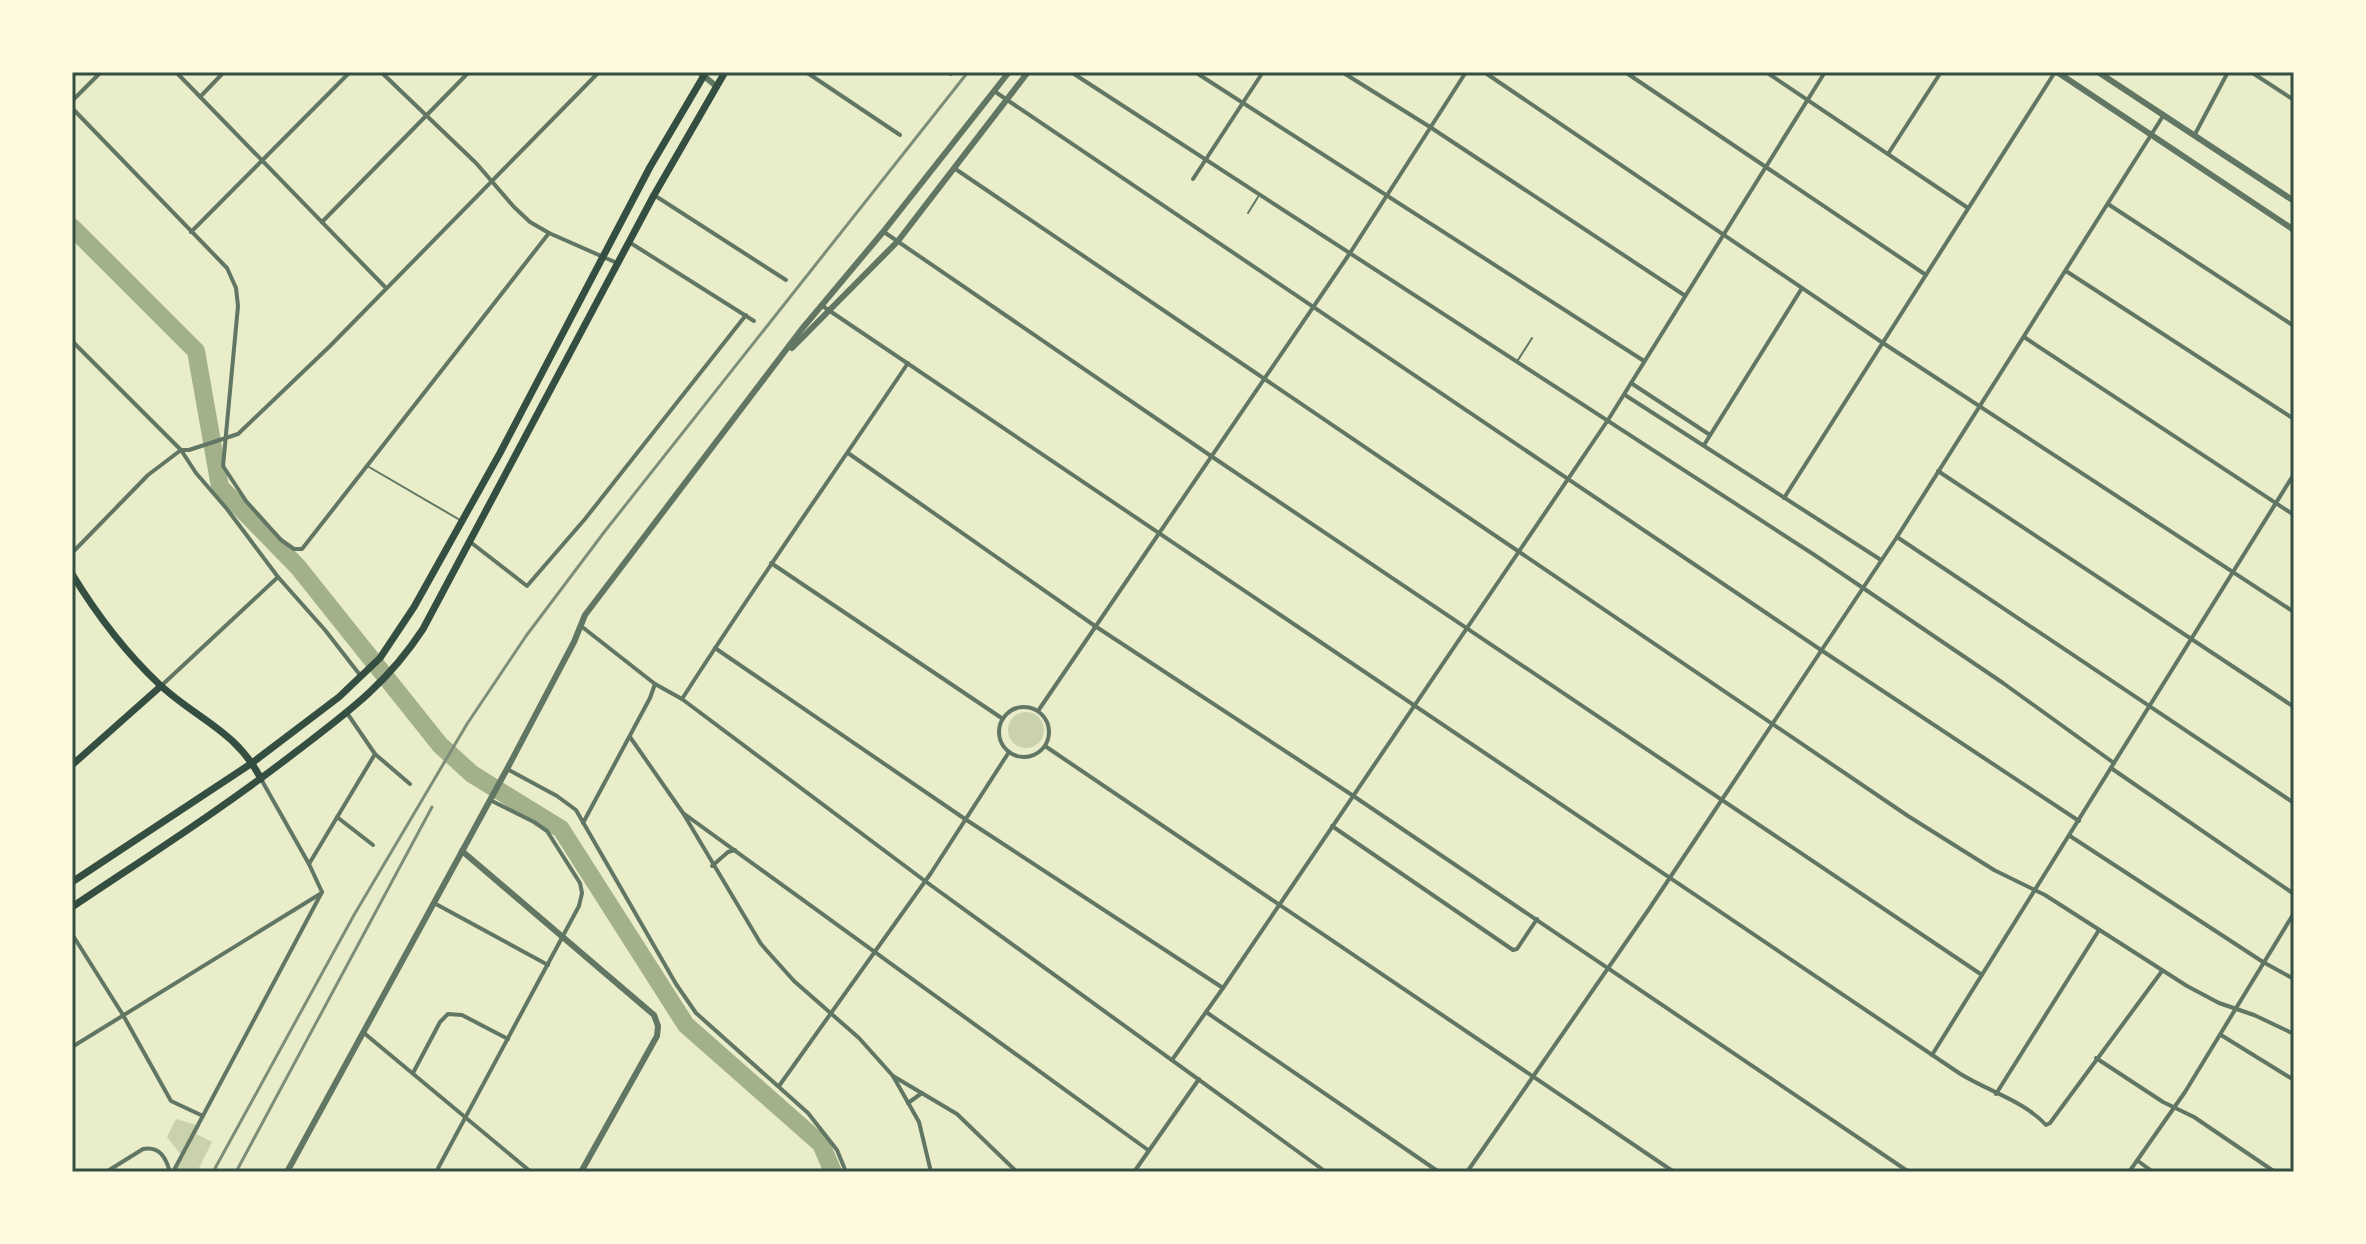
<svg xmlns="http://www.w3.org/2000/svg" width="2366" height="1244" font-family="Quicksand,sans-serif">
<rect width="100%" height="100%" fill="#e9edc9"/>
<g fill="#cad2ad">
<circle cx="1026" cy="730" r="18"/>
<polygon points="176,1119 200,1126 196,1134 212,1142 197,1172 174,1172 182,1156 167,1137"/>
</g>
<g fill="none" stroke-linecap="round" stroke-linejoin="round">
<polyline stroke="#a3b18a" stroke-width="18" points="72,227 196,351 220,487 298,567 440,745 472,774 561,829 686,1025 821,1144 833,1172"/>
<g stroke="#617663" stroke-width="2">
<polyline points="1248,213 1258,197"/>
<polyline points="1518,360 1532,338"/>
<polyline points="369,467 460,520"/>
</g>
<g stroke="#617663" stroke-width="4">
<polyline points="176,72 386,288"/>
<polyline points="381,72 476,163 514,207 530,222 549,233 617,263"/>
<polyline points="806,72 900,135"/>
<polyline points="948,72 951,74"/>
<polyline points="1071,72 1813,554 2003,683 2114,763"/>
<polyline points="1195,72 1644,361"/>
<polyline points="1342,72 1430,127 1684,295"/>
<polyline points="1484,72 1883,343 2294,612"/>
<polyline points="1625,72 1926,275"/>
<polyline points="1766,72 1968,208"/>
<polyline points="2251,72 2294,100"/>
<polyline points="994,91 1821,650 2079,821"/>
<polyline points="200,97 224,72"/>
<polyline points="72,101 101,72"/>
<polyline points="72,108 227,268 236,288 238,306 223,466 246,501 281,540 294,549 302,549 549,233"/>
<polyline points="2194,136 2228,72"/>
<polyline points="1888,154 1941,72"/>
<polyline points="954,168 1908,816 1994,870 2045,895 2187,986 2219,1003 2254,1015 2294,1034"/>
<polyline points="1193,179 1263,72"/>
<polyline points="654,195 786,280"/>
<polyline points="2108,204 2294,326"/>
<polyline points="322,222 469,72"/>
<polyline points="191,232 350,72"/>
<polyline points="884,232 1211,456 1982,975"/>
<polyline points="629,242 754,321"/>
<polyline points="2066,271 2294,419"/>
<path d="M 821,305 L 1959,1073 C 1987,1091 2023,1100 2046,1125 L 2050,1123 L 2162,971"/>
<polyline points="2024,337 2294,515"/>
<polyline points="72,341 181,450 196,473 227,509 278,577 325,630 360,675"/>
<polyline points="1631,383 1710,435"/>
<polyline points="1625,395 1881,560"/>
<polyline points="1704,445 1802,288"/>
<polyline points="181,450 189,450 238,434 330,346 599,72"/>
<polyline points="848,453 1095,626 1352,795 1909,1172"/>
<polyline points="1938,471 2294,707"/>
<polyline points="1784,498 2055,72"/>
<polyline points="1897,537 2294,803"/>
<polyline points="469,541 527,586 585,519 746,315"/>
<polyline points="72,553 148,475 181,450"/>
<polyline points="771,563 1003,719"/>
<polyline points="581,626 655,684 682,699 925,881 1326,1172"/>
<polyline points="715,648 965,819 1223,988"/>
<polyline points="161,686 278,577"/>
<path d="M 682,699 C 755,585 833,475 908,363"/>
<circle cx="1024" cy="732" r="25"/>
<polyline points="1038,711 1350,253 1466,72"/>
<polyline points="347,713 375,754 410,784"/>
<polyline points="630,737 683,813 761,944 794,981 859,1038 893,1076 919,1122 931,1172"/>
<polyline points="1045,746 1674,1172"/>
<polyline points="2111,768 2294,894"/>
<polyline points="507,769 557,796 576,810 676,984 696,1013 808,1113 837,1150 846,1172"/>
<polyline points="261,779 309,864 322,892"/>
<polyline points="683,813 1148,1150"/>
<polyline points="337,817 373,845"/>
<polyline points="583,823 650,698 655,684"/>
<polyline points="1332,826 1513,950 1517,949 1537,919"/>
<polyline points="2070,836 2263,962 2294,979"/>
<polyline points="309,864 375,754"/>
<polyline points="712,866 728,852 735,850"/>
<polyline points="434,903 548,965"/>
<polyline points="72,934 123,1015 171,1101 203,1116"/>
<polyline points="1206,1012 1439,1172"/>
<polyline points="364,1033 531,1172"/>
<polyline points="2221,1035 2294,1080"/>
<polyline points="72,1047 320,894"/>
<polyline points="1932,1055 2294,474"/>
<polyline points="2096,1058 2163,1102 2194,1117 2275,1172"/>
<polyline points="1172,1060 1223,988 1608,420 1825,72"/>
<polyline points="413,1073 440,1022 448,1014 462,1015 508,1039"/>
<polyline points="893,1076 957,1114 1017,1172"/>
<polyline points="779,1086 931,873 1009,752"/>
<polyline points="1996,1094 2099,930"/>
<polyline points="908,1103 922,1093"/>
<polyline points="2138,1161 2153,1172"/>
<path d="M 106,1172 L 143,1149 C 160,1146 166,1158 170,1172"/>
<polyline points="173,1172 322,892"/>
<polyline points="436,1172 579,906 582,893 580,883 547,831 534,822 490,800"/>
<polyline points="1134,1172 1199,1079"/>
<polyline points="1467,1172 1649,909 1897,537 2163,116"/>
<polyline points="2129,1172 2185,1092 2294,913"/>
</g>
<g stroke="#617663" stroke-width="6">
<polyline points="699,72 716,86"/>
<polyline points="2057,72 2294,230"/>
<polyline points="2098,72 2294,201"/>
<polyline points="792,348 898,241 1028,72"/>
<polyline points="462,851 654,1015 658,1026 657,1036 581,1172"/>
<polyline points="287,1172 507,769 574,642 585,615 801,330 883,232 1009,72"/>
</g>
<g stroke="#344e41" stroke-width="7">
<path d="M 72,574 C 97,615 124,651 159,684 C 196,719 236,730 261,779"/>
<polyline points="72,765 161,686"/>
<polyline points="72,882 252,763 339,697 380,658 414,607 500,453 650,167 706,72"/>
<path d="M 72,907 C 148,856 225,807 297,751 C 348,712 387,684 423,629 L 654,195 L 725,72"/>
</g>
<g stroke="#7c8e77" stroke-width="3">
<polyline points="213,1172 354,915 467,724 526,636 605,531 968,72"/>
<polyline points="236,1172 432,807"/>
</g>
</g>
<rect width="2366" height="1244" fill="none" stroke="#fefae0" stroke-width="148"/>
<rect x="74" y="74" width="2218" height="1096" fill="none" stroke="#344e41" stroke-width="3"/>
</svg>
